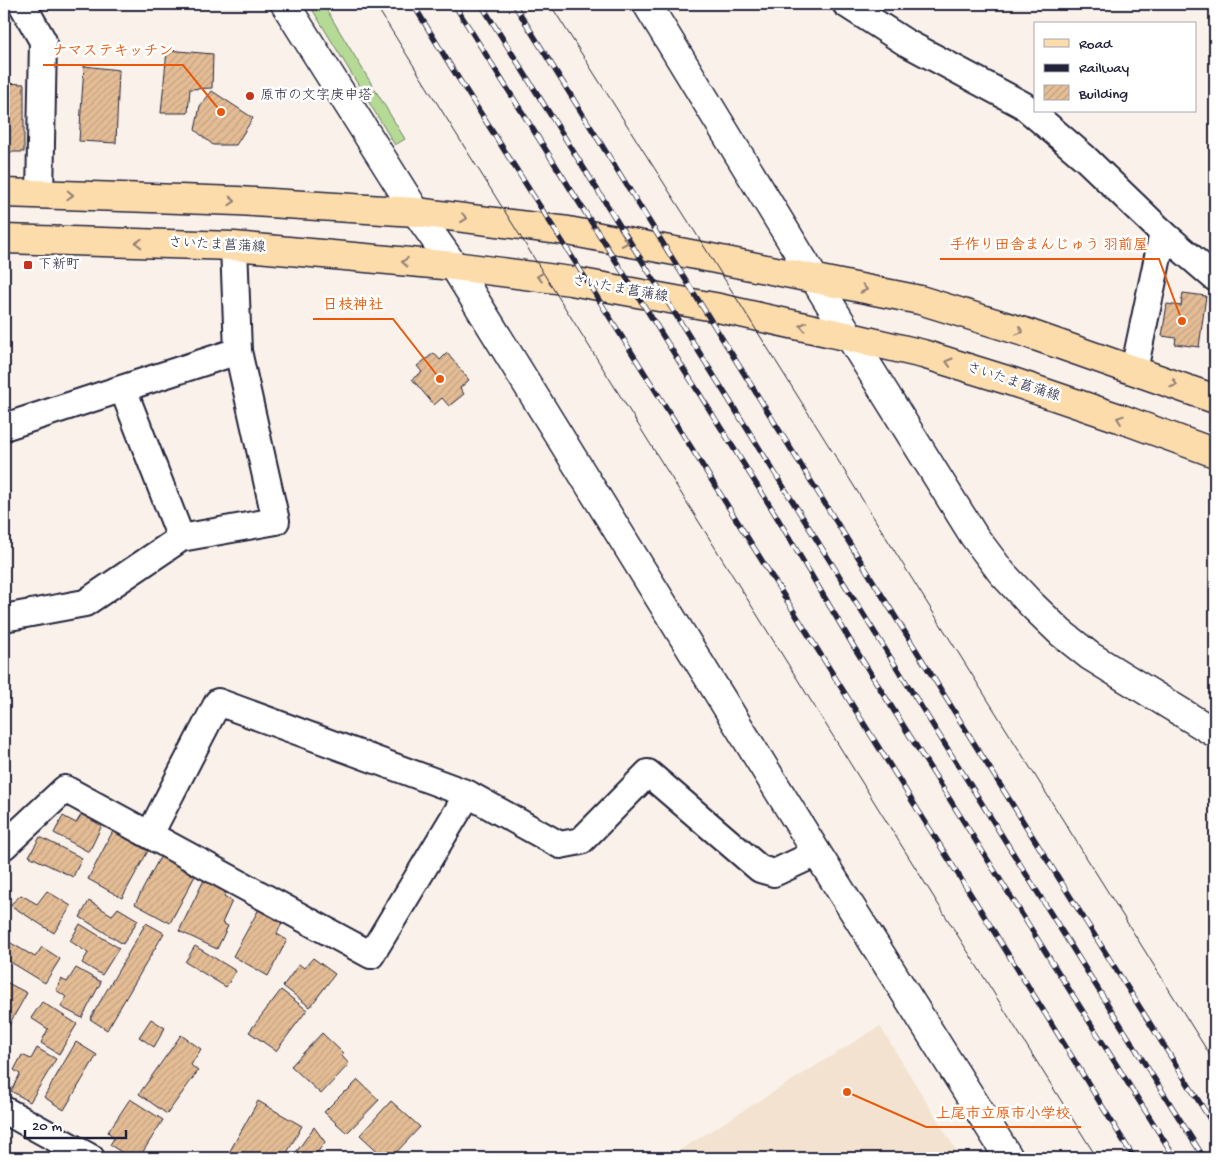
<svg xmlns="http://www.w3.org/2000/svg" width="1219" height="1162" font-family="'Gochi Hand','Klee One',sans-serif">
<defs>
<pattern id="building-hatch" width="6" height="6" patternUnits="userSpaceOnUse" patternTransform="scale(1.25)"><rect width="6" height="6" fill="#e4bd95"/><path d="M-1 1l2-2M0 6l6-6M5 7l2-2" fill="none" stroke="#c3a281"/></pattern>
</defs>
<rect width="100%" height="100%" fill="#faf2ea"/>
<filter id="ink" filterUnits="userSpaceOnUse"><feTurbulence type="fractalNoise" baseFrequency=".02" numOctaves="2"/><feDisplacementMap in="SourceGraphic" scale="10" xChannelSelector="R" yChannelSelector="G"/><feConvolveMatrix kernelMatrix="1 2 1 2 8 2 1 2 1" color-interpolation-filters="sRGB"/></filter>
<g filter="url(#ink)">
<polygon fill="#f3e2d0" points="880,1026 961,1158 667,1158"/>
<polygon fill="#b5da95" stroke="#6c7e68" points="309,4 323,4 405,139 395,145"/>
<g fill="url(#building-hatch)" stroke="#22223b">
<polygon points="167,50 213,54 212,88 190,89 188,113 161,113"/>
<polygon points="84,66 119,70 116,143 79,141"/>
<polygon points="4,83 24,84 24,152 4,152"/>
<polygon points="212,91 253,118 236,145 213,145 195,130 200,106"/>
<polygon points="1183,293 1206,296 1199,347 1175,344 1176,338 1162,336 1167,304 1181,306"/>
<polygon points="434,353 440,360 447,353 469,380 460,388 464,394 449,406 442,398 434,405 412,379 422,372 417,366"/>
<polygon points="83,812 103,823 89,852 54,833 63,816 76,823"/>
<polygon points="113,831 148,851 122,898 88,879"/>
<polygon points="40,837 82,858 73,877 29,856"/>
<polygon points="161,855 196,874 170,923 135,904"/>
<polygon points="204,880 227,890 224,896 232,901 222,923 228,926 217,949 179,931"/>
<polygon points="47,891 71,906 54,933 10,905 21,895 37,904"/>
<polygon points="89,901 112,915 118,908 138,920 123,944 80,917"/>
<polygon points="259,909 282,922 277,934 287,940 268,976 233,956"/>
<polygon points="146,923 164,933 107,1030 90,1019"/>
<polygon points="80,924 119,948 102,975 82,963 88,953 70,941"/>
<polygon points="4,939 35,957 42,947 59,958 60,959 45,983 4,958"/>
<polygon points="195,946 236,971 226,987 185,962"/>
<polygon points="313,958 335,974 310,1007 283,986 299,964 304,968"/>
<polygon points="76,968 101,982 82,1018 61,1007 66,997 56,990 61,979 67,982"/>
<polygon points="4,981 27,993 5,1032 4,1031"/>
<polygon points="281,990 307,1010 276,1051 249,1032"/>
<polygon points="42,1002 77,1024 59,1054 41,1043 48,1029 31,1018"/>
<polygon points="151,1019 165,1028 154,1047 139,1037"/>
<polygon points="322,1033 343,1053 342,1056 349,1064 321,1094 291,1066"/>
<polygon points="181,1035 201,1049 191,1065 198,1071 167,1114 139,1094"/>
<polygon points="76,1042 97,1055 64,1110 44,1097"/>
<polygon points="37,1048 56,1059 30,1102 11,1091 20,1074 14,1070 22,1055 31,1059"/>
<polygon points="358,1080 379,1100 347,1133 324,1112 345,1091 346,1092"/>
<polygon points="130,1099 163,1120 139,1158 131,1158 110,1145 114,1138 108,1132"/>
<polygon points="258,1101 302,1126 284,1158 226,1158"/>
<polygon points="391,1101 420,1127 391,1158 385,1158 360,1135"/>
<polygon points="314,1127 325,1142 313,1158 292,1158"/>
</g>
<g fill="none" stroke-linecap="round" stroke-linejoin="round">
<g stroke="#22223b" stroke-width="30">
<g id="minor">
<polyline points="22,4 43,41 40,194"/>
<polyline points="846,4 905,42 1023,105 1085,158 1163,233 1215,278"/>
<polyline points="1134,370 1163,233"/>
<polyline points="123,389 181,538"/>
<polyline points="4,427 238,351 234,246"/>
<polyline points="4,618 85,603 181,538 276,521 238,351"/>
<polyline points="150,834 218,702 468,794 560,845 581,841 648,773 760,869 774,873 817,853"/>
<polyline points="4,846 65,789 371,955 468,794"/>
<polyline points="4,1110 91,1158"/>
</g>
</g>
<g stroke="#22223b" stroke-width="31">
<g id="tertiary">
<polyline points="285,4 416,212 454,266 817,853 1009,1158"/>
<polyline points="647,4 850,337 974,536 1002,573 1032,605 1061,633 1090,656 1215,733"/>
</g>
</g>
<g stroke="#22223b" stroke-width="31">
<g id="primary">
<polyline points="4,193 238,201 416,212 568,231 701,256 920,300 1024,332 1215,399"/>
<polyline points="4,239 234,246 454,266 571,281 714,307 850,337 923,354 1010,381 1122,419 1215,453"/>
</g>
</g>
<use href="#minor" stroke="#fff" stroke-width="26"/>
<use href="#tertiary" stroke="#fff" stroke-width="28"/>
<use href="#primary" stroke="#fddcac" stroke-width="28"/>
<g stroke="#22223b" stroke-width="1">
<polyline points="375,4 1097,1158"/>
<polyline points="550,4 695,232 1215,1063"/>
</g>
<g stroke="#22223b" stroke-width="5.5">
<g id="rail">
<polyline points="413,4 450,65 562,241 1053,1026 1134,1158"/>
<polyline points="454,4 772,509 854,647 1175,1158"/>
<polyline points="481,4 1204,1158"/>
<polyline points="514,4 987,764 1215,1127"/>
</g>
</g>
<use href="#rail" stroke="#fff" stroke-width="4" stroke-dasharray="11" stroke-linecap="butt"/>
</g>
<defs><path id="oneway-chevron" d="M-2-3.5L2.5 0L-2 3.5" fill="none" stroke-width="1.6" stroke-linecap="round" stroke-linejoin="round" transform="scale(1.25)"/></defs>
<g stroke="#907f74">
<use href="#oneway-chevron" transform="translate(70 195) rotate(2)"/>
<use href="#oneway-chevron" transform="translate(232 201) rotate(2)"/>
<use href="#oneway-chevron" transform="translate(464 218) rotate(7)"/>
<use href="#oneway-chevron" transform="translate(625 242) rotate(10)"/>
<use href="#oneway-chevron" transform="translate(139 243) rotate(-178)"/>
<use href="#oneway-chevron" transform="translate(405 262) rotate(-175)"/>
<use href="#oneway-chevron" transform="translate(540 277) rotate(-173)"/>
<use href="#oneway-chevron" transform="translate(864 289) rotate(12)"/>
<use href="#oneway-chevron" transform="translate(803 326) rotate(-168)"/>
<use href="#oneway-chevron" transform="translate(1020 331) rotate(18)"/>
<use href="#oneway-chevron" transform="translate(949 362) rotate(-163)"/>
<use href="#oneway-chevron" transform="translate(1174 384) rotate(20)"/>
<use href="#oneway-chevron" transform="translate(1120 419) rotate(-161)"/>
</g>
</g>
<g fill="#c8321e" stroke="#fff" stroke-width="2">
<circle cx="250" cy="96" r="5"/>
<rect x="23" y="260" width="10" height="10" rx="2.5"/>
</g>
<g text-anchor="middle" dominant-baseline="central" stroke-width="5" stroke-linejoin="round" paint-order="stroke">
<g font-size="14" fill="#22223b" stroke="#fff" text-anchor="start">
<text x="260" y="96">原市の文字庚申塔</text>
<text x="38" y="265">下新町</text>
</g>
<g font-size="14" fill="#22223b" stroke="#fff">
<text transform="translate(217 246) rotate(3)">さいたま菖蒲線</text>
<text transform="translate(620 290) rotate(10)">さいたま菖蒲線</text>
<text transform="translate(1013 383) rotate(18)">さいたま菖蒲線</text>
</g>
</g>
<path fill="none" stroke="#e8590c" stroke-width="2" d="M221 112L183 65H43M1182 321L1159 259H940M440 379L393 319H313M847 1092L926 1127H1081"/>
<g fill="#e8590c" stroke="#fff" stroke-width="2">
<circle cx="221" cy="112" r="5"/>
<circle cx="1182" cy="321" r="5"/>
<circle cx="440" cy="379" r="5"/>
<circle cx="847" cy="1092" r="5"/>
</g>
<g font-size="15" text-anchor="middle" font-weight="bold" fill="#e8590c" stroke="#fff" stroke-width="5" stroke-linejoin="round" paint-order="stroke">
<text x="113" y="55">ナマステキッチン</text>
<text x="1049" y="249">手作り田舎まんじゅう 羽前屋</text>
<text x="353" y="309">日枝神社</text>
<text x="1003" y="1118">上尾市立原市小学校</text>
</g>
<rect width="1219" height="1162" fill="none" stroke="#fff" stroke-width="20"/>
<rect x="10" y="10" width="1199" height="1142" fill="none" stroke="#22223b" stroke-width="2" filter="url(#ink)"/>
<rect x="1034" y="22" width="162" height="90" fill="#ffffff" stroke="#a7a7b1"/>
<rect x="1044" y="39" width="25" height="8" fill="#fddcac" stroke="#a7a7b1"/>
<text x="1079" y="48" font-size="15" fill="#22223b">Road</text>
<rect x="1044" y="64" width="25" height="8" fill="#22223b" stroke="#a7a7b1"/>
<text x="1079" y="72" font-size="15" fill="#22223b">Railway</text>
<rect x="1044" y="85" width="25" height="15" fill="url(#building-hatch)" stroke="#a7a7b1"/>
<text x="1079" y="98" font-size="15" fill="#22223b">Building</text>
<path d="M25 1130v8h101v-8" fill="none" stroke="#22223b" stroke-width="2.5"/>
<text x="32" y="1130" font-size="15" fill="#22223b" stroke="#ffffff" stroke-width="4" paint-order="stroke">20 m</text>
</svg>
